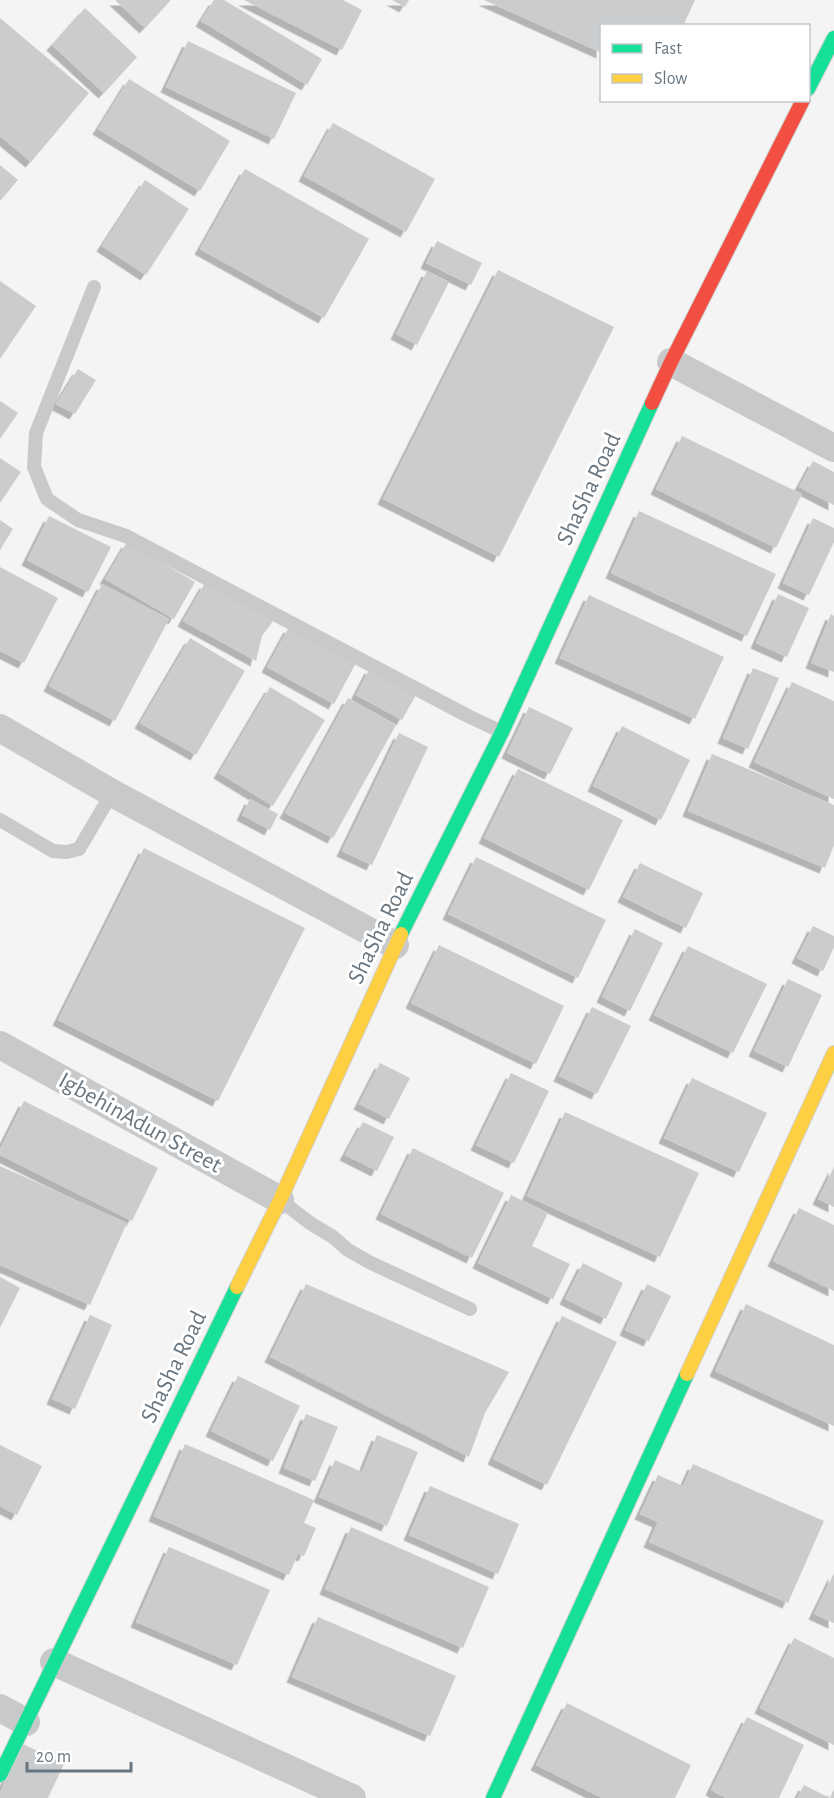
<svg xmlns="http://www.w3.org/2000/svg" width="834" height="1798" font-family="'Alegreya Sans',sans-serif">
<defs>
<filter id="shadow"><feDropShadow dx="-5.5" dy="5.5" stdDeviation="0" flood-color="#0004"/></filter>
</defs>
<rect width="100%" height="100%" fill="#f4f4f4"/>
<g fill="#cbcccd" filter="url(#shadow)">
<polygon points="115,0 171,0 145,28"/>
<polygon points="214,0 224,0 322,59 307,85 201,21"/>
<polygon points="244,0 343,0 362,10 342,50"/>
<polygon points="392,0 409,0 405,7"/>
<polygon points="484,0 695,0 683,26 602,26 602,53"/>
<polygon points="85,8 137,57 104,93 52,45"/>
<polygon points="0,18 89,93 31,162 0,136"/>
<polygon points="188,41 296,93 274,139 166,87"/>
<polygon points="129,79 230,141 200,191 98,129"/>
<polygon points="333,123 435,179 406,232 304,176"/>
<polygon points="0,165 18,180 0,201"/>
<polygon points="245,169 369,239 324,318 200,249"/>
<polygon points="145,180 189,209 146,275 102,246"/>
<polygon points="437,241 482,263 471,285 426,263"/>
<polygon points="498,270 614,327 499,557 383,499"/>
<polygon points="427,271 449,282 417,345 396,334"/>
<polygon points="0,281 36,306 0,359"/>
<polygon points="78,369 96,380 75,414 56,404"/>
<polygon points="0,401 18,413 0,439"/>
<polygon points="682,436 802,494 776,548 656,489"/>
<polygon points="0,458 21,472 0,503"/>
<polygon points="813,461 834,472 834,505 799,487"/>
<polygon points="639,511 776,574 747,636 611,573"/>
<polygon points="49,516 111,547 88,592 27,560"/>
<polygon points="813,518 834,528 834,542 809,595 783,583"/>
<polygon points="0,520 13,529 0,550"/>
<polygon points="127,542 195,582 174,619 105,579"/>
<polygon points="0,567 58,598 24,663 0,651"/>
<polygon points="205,583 273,621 262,636 256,661 183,621"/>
<polygon points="102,584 169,619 115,721 49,686"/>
<polygon points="778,594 809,608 787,657 756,643"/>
<polygon points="589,595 724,657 695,719 560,658"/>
<polygon points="831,614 834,616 834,672 811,663"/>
<polygon points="289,627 356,663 334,704 267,667"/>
<polygon points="190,638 245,671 196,755 140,723"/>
<polygon points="370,668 417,693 402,720 356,695"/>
<polygon points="753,668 779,678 748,749 723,738"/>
<polygon points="792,682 834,701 834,799 754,762"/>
<polygon points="270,687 325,720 273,806 219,773"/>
<polygon points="348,698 396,725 333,838 285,813"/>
<polygon points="529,707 573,728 550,774 507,753"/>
<polygon points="622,726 690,760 661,820 593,786"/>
<polygon points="399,733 428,747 372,865 342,851"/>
<polygon points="712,754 834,805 834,845 825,868 688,811"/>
<polygon points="518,769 623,820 589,890 484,838"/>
<polygon points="250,799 278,814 270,830 242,815"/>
<polygon points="144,848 305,928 218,1101 58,1020"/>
<polygon points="476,857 606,920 578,978 448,914"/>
<polygon points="640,863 703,893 686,928 623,897"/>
<polygon points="813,926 834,936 834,947 823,971 797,958"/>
<polygon points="635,929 663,943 630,1011 602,997"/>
<polygon points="439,945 564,1006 536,1064 411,1003"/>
<polygon points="688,946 767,984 733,1053 654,1015"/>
<polygon points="788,979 822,995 788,1067 754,1051"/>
<polygon points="592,1007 631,1026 597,1094 559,1076"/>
<polygon points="380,1063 410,1078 389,1119 359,1104"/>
<polygon points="511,1073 549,1091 514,1163 476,1145"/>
<polygon points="692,1078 767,1113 739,1172 664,1138"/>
<polygon points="24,1101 158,1168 132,1221 0,1155 0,1149"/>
<polygon points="565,1112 699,1173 660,1257 527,1196"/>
<polygon points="363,1122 394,1137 377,1171 345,1155"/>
<polygon points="413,1148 504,1193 472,1258 381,1214"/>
<polygon points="0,1166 127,1223 90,1305 0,1265"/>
<polygon points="834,1167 834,1207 818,1199"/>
<polygon points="511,1195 548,1213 532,1246 570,1264 553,1299 478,1263"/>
<polygon points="799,1208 834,1225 834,1291 773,1261"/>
<polygon points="583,1263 623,1283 606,1319 565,1299"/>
<polygon points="0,1277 20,1288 0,1328"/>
<polygon points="306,1284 509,1372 485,1413 469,1457 270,1357"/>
<polygon points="647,1284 671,1296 649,1341 625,1330"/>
<polygon points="746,1304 834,1345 834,1426 715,1371"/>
<polygon points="90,1315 112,1325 75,1409 52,1399"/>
<polygon points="562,1316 617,1342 547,1485 493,1459"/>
<polygon points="238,1376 300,1406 273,1461 211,1431"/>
<polygon points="306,1414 338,1427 315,1481 284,1468"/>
<polygon points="377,1435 418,1452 387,1526 319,1497 335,1460 362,1472"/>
<polygon points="185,1444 314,1500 304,1523 316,1528 304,1556 298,1554 289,1575 154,1516"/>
<polygon points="0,1445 42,1466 17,1515 0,1506"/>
<polygon points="693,1464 824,1521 788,1603 649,1542 658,1522 640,1514 658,1475 683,1486"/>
<polygon points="430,1486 519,1524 498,1574 409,1535"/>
<polygon points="351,1527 489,1587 463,1648 325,1589"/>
<polygon points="169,1547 270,1590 237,1665 136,1622"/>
<polygon points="834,1573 834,1623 814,1614"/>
<polygon points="318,1617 456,1676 430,1736 292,1677"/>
<polygon points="794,1638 834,1658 834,1745 760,1708"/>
<polygon points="567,1703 691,1765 675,1798 602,1798 536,1765"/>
<polygon points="747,1717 804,1745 779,1798 726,1798 711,1790"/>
<polygon points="23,1744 64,1764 48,1798 0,1798 0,1792"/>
<polygon points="804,1785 830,1798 834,1789 834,1798 797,1798"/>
</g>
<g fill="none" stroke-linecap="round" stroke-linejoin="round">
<g stroke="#d0d1d1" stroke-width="16">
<g id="fast">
<polyline points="808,89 834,38"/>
<polyline points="401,934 502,732 652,403"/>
<polyline points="0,1775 237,1287"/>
<polyline points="493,1798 687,1374"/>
</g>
</g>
<g stroke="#d0d1d1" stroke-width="16">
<g id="slow">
<polyline points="237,1287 280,1200 401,934"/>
<polyline points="687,1374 834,1053"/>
</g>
</g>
<g stroke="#d0d1d1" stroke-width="16">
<polyline id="jam" points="652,403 671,362 803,100"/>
</g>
<g stroke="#c7c9ca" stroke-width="14">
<polyline points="94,287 36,433 34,467 47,499 78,520 126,536 468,716 502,732"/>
<polyline points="0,820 53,851 67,852 79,849 112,793"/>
<polyline points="280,1200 310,1223 333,1237 348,1250 369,1262 470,1309"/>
</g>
<g stroke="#c7c9ca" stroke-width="28">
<polyline points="671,362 834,448"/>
<polyline points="0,728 112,793 395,945"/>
<polyline points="0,1045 280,1200"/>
<polyline points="54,1662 352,1798"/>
<polyline points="0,1708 26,1722"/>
</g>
<use href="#fast" stroke="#16e098" stroke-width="14"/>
<use href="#slow" stroke="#ffcf43" stroke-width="14"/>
<use href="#jam" stroke="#f24e42" stroke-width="14"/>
</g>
<g text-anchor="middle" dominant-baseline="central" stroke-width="6" stroke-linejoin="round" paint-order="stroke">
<g font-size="24" fill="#697680" stroke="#fff">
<text transform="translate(589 489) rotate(-65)">ShaSha Road</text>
<text transform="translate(381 928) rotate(-64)">ShaSha Road</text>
<text transform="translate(140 1123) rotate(29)">IgbehinAdun Street</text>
<text transform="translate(174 1367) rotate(-64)">ShaSha Road</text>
</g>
</g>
<rect x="600" y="24" width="210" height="78" fill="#ffffff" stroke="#c3c8cc" stroke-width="1.5"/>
<rect x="612" y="44" width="30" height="9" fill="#16e098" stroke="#c3c8cc" stroke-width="1.5"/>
<text x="654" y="54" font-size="18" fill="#697680">Fast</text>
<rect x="612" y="74" width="30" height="9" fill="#ffcf43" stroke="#c3c8cc" stroke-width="1.5"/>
<text x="654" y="84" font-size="18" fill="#697680">Slow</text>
<path d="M27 1762v9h104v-9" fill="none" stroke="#697680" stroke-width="3"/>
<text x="36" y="1762" font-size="18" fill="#697680" stroke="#ffffff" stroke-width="4.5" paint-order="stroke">20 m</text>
</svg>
